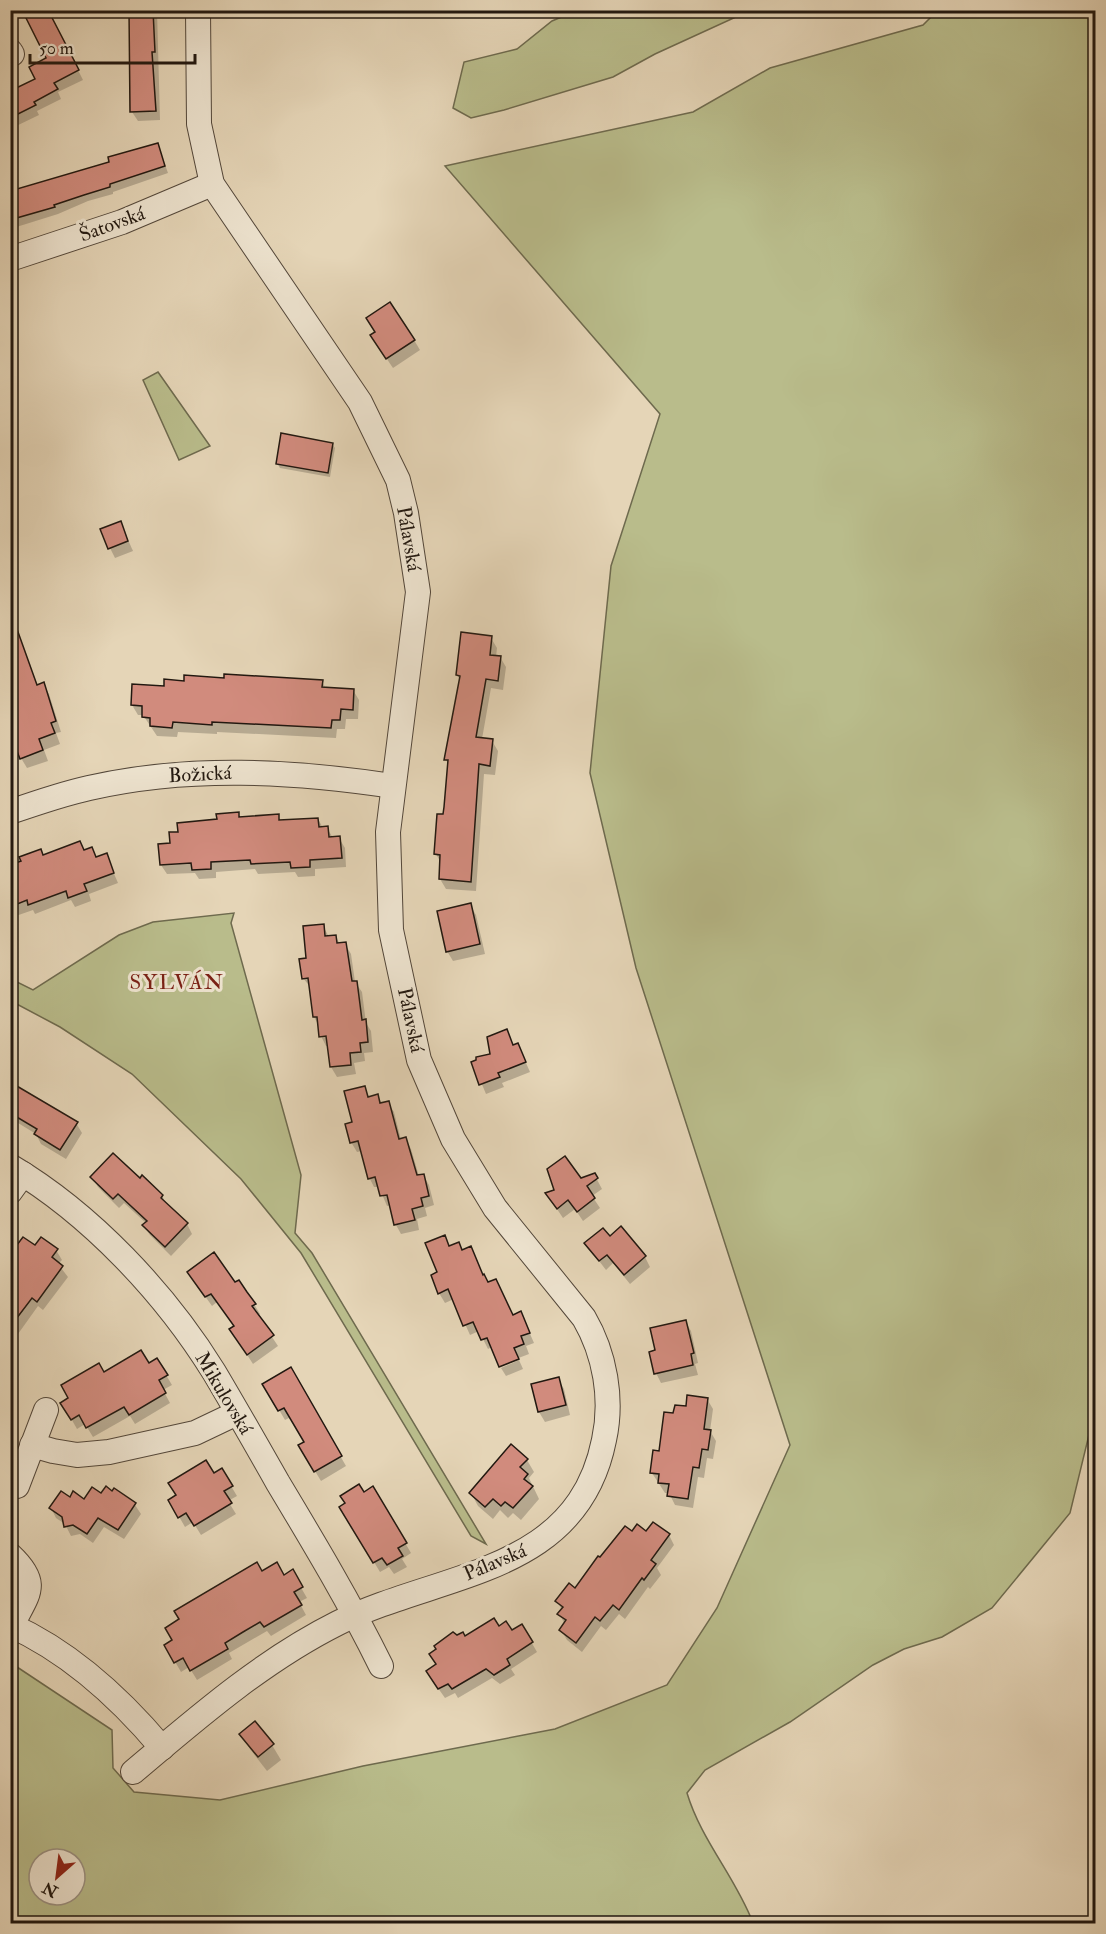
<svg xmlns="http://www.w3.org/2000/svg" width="1106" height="1934" font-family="'IM FELL Double Pica',serif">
<rect width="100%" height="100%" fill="#e5d5b7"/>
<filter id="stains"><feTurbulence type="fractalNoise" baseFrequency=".00333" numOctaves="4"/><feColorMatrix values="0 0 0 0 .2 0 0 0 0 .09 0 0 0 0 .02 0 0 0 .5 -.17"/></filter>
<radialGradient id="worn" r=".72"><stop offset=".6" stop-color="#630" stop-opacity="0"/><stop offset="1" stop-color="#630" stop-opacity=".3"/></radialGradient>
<g fill="#b9bc8b" stroke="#6e6a4e" stroke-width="1.5" fill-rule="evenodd">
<polygon points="578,10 749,10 749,11 655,54 613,77 504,110 471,118 453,108 464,62 517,49 552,21"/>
<path d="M 938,10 L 1095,11 L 1096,1406 L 1070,1513 L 992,1608 L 942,1637 L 904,1649 L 873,1665 L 790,1722 L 705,1770 L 687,1793 C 701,1840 736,1878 753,1923 L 11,1923 L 11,1663 L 112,1730 L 113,1768 L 134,1792 L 220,1800 L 363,1766 L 555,1729 L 667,1685 L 717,1608 L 790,1445 L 636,968 L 590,773 L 611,566 L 660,414 L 445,166 L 693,112 L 770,68 L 923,25 ZM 39,1859 L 75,1859 L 75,1895 L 39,1895 Z"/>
<polygon points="158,372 210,446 179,460 143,380"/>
<polygon points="234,913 231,923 301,1175 295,1233 312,1253 486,1544 471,1536 301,1253 241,1179 132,1074 60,1027 11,1001 11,979 33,990 119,935 153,922"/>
</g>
<g fill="#0003">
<polygon points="48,10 83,80 58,92 61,99 37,111 39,115 10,129 10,92 37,79 48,59"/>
<polygon points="130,10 157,10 160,120 138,121 132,112"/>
<polygon points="158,145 168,173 113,192 113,194 88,201 58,214 10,229 10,193 111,163"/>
<polygon points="414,340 420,350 393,368 378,346"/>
<polygon points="332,444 335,448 330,477 280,468 277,463"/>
<polygon points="120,522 133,551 115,558 110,548"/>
<polygon points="491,638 497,648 496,657 500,657 506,667 503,690 491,688 482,739 492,741 498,751 495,775 484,774 476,891 446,889 440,879 441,863 436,854 444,816 449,765 446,760 461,681 457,675"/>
<polygon points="23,649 38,686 43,684 49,694 61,732 56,733 60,744 44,750 48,761 27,768 21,758"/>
<polygon points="226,679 322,681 326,689 353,690 359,700 358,719 346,719 345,729 337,729 336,738 217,732 217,734 178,732 177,737 157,736 143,715 138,715 132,705 166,688 185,682"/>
<polygon points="238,814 241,818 278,816 281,821 318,819 323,828 327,828 333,838 339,838 345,848 346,867 315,869 315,876 298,877 295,872 258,874 255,869 216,872 216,878 199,879 195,873 167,874 161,865 180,833"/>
<polygon points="91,849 97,858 106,855 118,883 89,894 91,901 75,907 71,900 35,914 33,910 10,918 10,862 40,850 44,857"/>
<polygon points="470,905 476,915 485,954 453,961 447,951"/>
<polygon points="323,926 329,937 335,936 340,944 345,944 351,954 355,982 362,992 366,1023 371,1031 373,1052 364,1053 365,1061 354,1063 356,1074 337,1077 331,1067 329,1046 326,1046 321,1036 319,1026 314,1017 311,988 303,978 308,960"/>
<polygon points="506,1031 514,1046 518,1045 530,1072 502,1083 504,1087 486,1094 473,1063 492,1055"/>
<polygon points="10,1083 76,1123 82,1133 66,1159 41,1144 36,1134 10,1118"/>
<polygon points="364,1088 370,1098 378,1096 382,1104 388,1103 394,1112 401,1140 406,1139 411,1149 419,1176 423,1175 429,1185 434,1205 425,1208 427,1216 417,1219 419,1230 401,1234 396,1225 391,1205 387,1206 379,1187 374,1187 369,1177 362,1151 357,1152 351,1142 354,1123"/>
<polygon points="594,1174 602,1189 592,1196 600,1208 583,1221 575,1209 563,1218 547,1194"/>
<polygon points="92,1177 162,1196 168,1206 187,1224 192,1234 171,1256 150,1235 144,1226 146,1223 124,1203 119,1208 98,1187"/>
<polygon points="444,1237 450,1247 459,1244 513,1317 521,1313 534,1343 526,1346 529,1354 500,1365 492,1347 488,1349 479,1331 470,1335 454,1299 445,1303 439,1293 439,1273"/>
<polygon points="609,1238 645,1257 650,1267 630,1284 613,1263 606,1270 586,1244"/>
<polygon points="35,1247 56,1250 62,1260 58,1264 68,1277 43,1310 38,1306 13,1341 10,1339 10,1256"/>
<polygon points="195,1282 235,1284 254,1304 260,1314 258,1316 278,1346 253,1364 231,1330 235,1327 217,1302 212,1306"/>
<polygon points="685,1321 691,1331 698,1363 695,1364 698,1375 661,1383 656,1373 657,1352"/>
<polygon points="157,1360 172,1385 163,1390 170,1403 135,1424 130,1416 93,1437 85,1424 77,1429 68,1413 104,1374 148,1365"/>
<polygon points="519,1360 523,1369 506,1376 501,1368"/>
<polygon points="290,1369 346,1466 321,1481 300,1446 306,1443 291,1417 285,1420 264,1384"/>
<polygon points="558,1379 564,1389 570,1415 545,1422 539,1412 533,1385"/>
<polygon points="707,1399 713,1409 710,1431 716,1441 713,1459 707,1458 704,1478 698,1477 693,1508 675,1505 669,1493 665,1493 652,1473 675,1415"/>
<polygon points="10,1417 15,1424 10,1438"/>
<polygon points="527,1460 534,1472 529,1478 539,1499 521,1520 513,1513 508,1518 500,1510 493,1519 478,1506 471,1493"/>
<polygon points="213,1475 231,1486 237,1496 228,1501 236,1514 201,1535 193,1522 185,1527 170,1501"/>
<polygon points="373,1488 411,1553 402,1559 407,1567 394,1574 389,1567 380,1572 341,1507"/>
<polygon points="115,1490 135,1505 141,1514 124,1539 104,1527 93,1543 80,1534 71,1536 65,1524 56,1518 51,1508 70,1499 85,1501 113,1493"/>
<polygon points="632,1533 669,1535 674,1545 657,1568 661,1575 650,1589 648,1587 625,1619 619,1614 606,1630 601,1626 582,1652 567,1640 561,1630 565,1624 559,1614 562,1610 557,1601 575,1590"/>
<polygon points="292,1572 307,1598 299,1602 306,1615 271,1636 267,1631 229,1653 232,1659 197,1680 189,1667 181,1672 166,1646 261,1573 284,1577"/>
<polygon points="522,1626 537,1652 511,1669 515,1675 500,1684 492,1678 458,1698 455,1693 445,1698 433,1681 438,1665 465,1638 498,1628 511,1632"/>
<polygon points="241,1734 272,1745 281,1760 267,1771 250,1749"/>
</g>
<g fill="#d18b7d" stroke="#221810" stroke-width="1.5">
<polygon points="22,10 48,10 79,70 54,83 58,89 34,102 36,105 10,118 10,91 35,79 29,67 46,58"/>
<polygon points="129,10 153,10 155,52 152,52 156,111 130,112"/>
<polygon points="158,143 165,166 110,184 110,187 84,195 54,205 55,207 13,219 10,210 10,191 109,162 108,157"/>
<polygon points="390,302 415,340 386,359 370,335 375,332 366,318"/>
<polygon points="281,433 333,443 328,473 276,464"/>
<polygon points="121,521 128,541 108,549 100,529"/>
<polygon points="10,618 13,618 37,685 44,682 56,721 51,723 55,733 39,739 43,750 20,759 10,733"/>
<polygon points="461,632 492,636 490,655 501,656 498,681 486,679 476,737 493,739 490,766 479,764 471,882 439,879 440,855 434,854 437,814 443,814 444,807 448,760 444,760 460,676 456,675"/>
<polygon points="224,674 323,680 322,687 354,689 353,710 341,709 340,720 332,720 331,728 212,722 212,725 173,722 172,728 150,726 150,718 142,717 142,706 131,705 132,684 164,686 164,679 184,681 184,675 224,678"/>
<polygon points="239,812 239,817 279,814 279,820 318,818 319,827 328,826 329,837 340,836 342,858 310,860 310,867 291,868 290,862 251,864 250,860 211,862 211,869 192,870 191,863 160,865 158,844 170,843 169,832 178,832 177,823 217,819 216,814"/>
<polygon points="80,841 84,850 92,847 96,857 107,853 114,873 84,884 87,891 68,898 66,891 28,905 27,900 10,907 10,865 21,861 19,857 41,849 43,855"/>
<polygon points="471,903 480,944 446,952 437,911"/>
<polygon points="324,924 325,936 336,935 337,943 346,942 352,981 357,981 362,1020 366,1019 368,1042 360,1043 361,1052 350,1053 351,1065 330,1067 326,1036 319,1037 317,1017 313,1017 308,978 302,979 299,959 306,958 303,926"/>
<polygon points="507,1029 513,1045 518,1043 526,1062 498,1073 500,1077 479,1085 471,1062 476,1060 476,1057 490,1054 487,1037"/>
<polygon points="10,1082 78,1122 60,1150 34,1134 37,1129 10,1113"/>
<polygon points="365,1086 368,1097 378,1094 380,1103 389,1101 399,1139 406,1137 417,1175 424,1174 429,1196 421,1198 423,1206 412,1209 415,1220 394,1225 387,1195 380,1196 375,1177 368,1179 358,1141 350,1143 345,1124 352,1122 344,1091"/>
<polygon points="113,1153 140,1178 142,1175 163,1195 161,1198 188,1223 165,1247 142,1225 147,1221 118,1194 113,1199 90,1177"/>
<polygon points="565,1156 581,1178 595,1173 598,1178 587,1186 595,1198 577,1212 568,1200 557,1209 545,1193 554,1190 547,1169"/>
<polygon points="621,1226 646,1256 624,1275 607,1255 599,1261 584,1243 603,1228 610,1236"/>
<polygon points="445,1235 449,1246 459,1242 462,1250 471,1246 483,1275 484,1274 488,1282 496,1279 513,1315 521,1311 530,1333 521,1336 524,1344 514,1348 519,1359 499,1367 487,1338 481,1340 473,1322 463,1326 448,1289 438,1294 431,1275 437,1272 425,1243"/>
<polygon points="23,1237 35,1245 41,1237 58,1249 52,1257 63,1266 37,1302 32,1298 10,1327 10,1254"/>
<polygon points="214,1252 235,1282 239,1280 247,1292 256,1304 252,1306 274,1335 247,1355 229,1329 234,1326 211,1294 205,1297 187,1272"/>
<polygon points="686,1320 694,1353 691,1354 693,1365 654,1374 649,1352 655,1350 650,1328"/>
<polygon points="141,1350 149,1363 157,1358 168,1375 159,1380 166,1393 129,1415 124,1407 86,1428 79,1415 71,1420 60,1403 68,1398 61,1385 99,1363 104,1372"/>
<polygon points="291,1367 342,1456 314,1472 298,1445 304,1442 284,1408 278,1411 262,1384"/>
<polygon points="559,1377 566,1405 538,1412 531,1384"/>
<polygon points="687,1395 708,1398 704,1429 711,1430 708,1450 702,1449 699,1468 693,1467 688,1499 667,1496 669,1484 658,1483 659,1474 650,1473 653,1450 659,1451 664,1412 673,1413 675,1405 686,1406"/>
<polygon points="511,1444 528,1459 520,1467 528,1474 524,1479 533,1486 513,1508 505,1502 501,1506 493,1499 485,1507 469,1493"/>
<polygon points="206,1460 214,1473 222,1468 233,1486 224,1491 232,1503 194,1526 186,1513 178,1518 168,1500 176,1495 168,1483"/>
<polygon points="359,1484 364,1492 373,1486 407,1543 398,1548 403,1556 387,1565 382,1558 373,1563 339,1507 345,1503 340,1496"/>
<polygon points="106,1486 112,1491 114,1488 136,1503 118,1530 98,1518 87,1534 73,1525 64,1527 62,1517 49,1508 61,1491 70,1497 73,1491 84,1499 92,1487 101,1493"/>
<polygon points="653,1522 670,1534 651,1560 656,1564 644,1580 642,1578 619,1610 613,1605 600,1621 595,1617 576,1643 559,1630 566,1620 557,1614 563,1607 555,1601 569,1583 575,1588 598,1556 600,1557 625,1526 632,1531 637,1524 646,1531"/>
<polygon points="257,1562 262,1571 277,1562 284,1575 293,1569 303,1587 294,1592 302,1605 264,1627 260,1622 243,1632 225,1643 228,1649 190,1671 183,1658 174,1663 164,1645 172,1640 165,1628 179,1619 174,1611"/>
<polygon points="494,1618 499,1626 506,1621 512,1630 522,1624 533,1642 507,1659 510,1665 494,1675 486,1669 452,1689 448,1684 438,1689 426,1671 436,1664 429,1654 436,1649 434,1646 453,1632 457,1635 463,1632 465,1636"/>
<polygon points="255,1721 274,1744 258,1757 239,1734"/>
</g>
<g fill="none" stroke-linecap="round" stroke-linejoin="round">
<g stroke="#53473a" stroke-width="26">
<g id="street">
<polyline points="10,51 12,54"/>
<polyline points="10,259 122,222 212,184"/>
<path d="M 10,812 C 36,803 62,794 89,788 C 190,765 292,771 393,786"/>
<path d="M 10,1166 C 91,1214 165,1293 214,1372 C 236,1409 257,1446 278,1483 C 314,1543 350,1603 381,1666"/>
<polyline points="10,1192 23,1174"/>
<polyline points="32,1445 53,1451 77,1455 109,1452 195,1433 237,1413"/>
<polyline points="17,1486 46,1410"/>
<path d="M 10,1555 C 41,1584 28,1593 12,1625"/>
<path d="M 10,1625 C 70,1652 120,1698 162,1748"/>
<path d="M 133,1772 C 197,1718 262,1661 338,1623 C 439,1572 577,1576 604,1440 C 613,1399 605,1354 584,1318 L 495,1208 L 453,1139 L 419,1060 L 391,930 L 388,832 L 418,592 L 406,513 L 398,480 L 360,402 L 212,184 L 199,124 L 198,10"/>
</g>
</g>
<use href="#street" stroke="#eee4d0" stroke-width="24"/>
</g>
<g text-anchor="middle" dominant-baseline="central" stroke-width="6" stroke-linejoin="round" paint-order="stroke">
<g font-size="20" fill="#221810" stroke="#eee4d0">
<text transform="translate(112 224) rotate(-20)">Šatovská</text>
<text transform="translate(409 539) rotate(80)">Pálavská</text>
<text transform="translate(200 774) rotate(-3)">Božická</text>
<text transform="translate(411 1020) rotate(78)">Pálavská</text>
<text transform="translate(224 1393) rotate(59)">Mikulovská</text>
<text transform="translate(495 1562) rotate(-23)">Pálavská</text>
</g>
<g font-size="21" letter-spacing="1.5" fill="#7a1f14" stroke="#eee4d0">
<text x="177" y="982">SYLVÁN</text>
</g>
</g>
<rect width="1106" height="1934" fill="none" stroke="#e5d5b7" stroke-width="36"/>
<rect x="12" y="12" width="1082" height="1910" fill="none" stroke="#221810" stroke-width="3"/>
<rect x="18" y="18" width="1070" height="1898" fill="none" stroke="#221810" stroke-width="1.5"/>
<g transform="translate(57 1877) rotate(208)"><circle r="28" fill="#eee4d0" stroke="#9c9283" stroke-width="1.5"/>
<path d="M0-4.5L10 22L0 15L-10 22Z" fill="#8f2418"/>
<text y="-9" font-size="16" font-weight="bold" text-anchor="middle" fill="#221810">N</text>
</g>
<path d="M30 54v9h165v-9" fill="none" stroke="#221810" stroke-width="3"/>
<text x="39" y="54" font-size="18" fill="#221810" stroke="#eee4d0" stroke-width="4.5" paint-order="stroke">50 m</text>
<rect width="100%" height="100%" filter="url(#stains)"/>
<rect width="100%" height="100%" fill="url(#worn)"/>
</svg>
